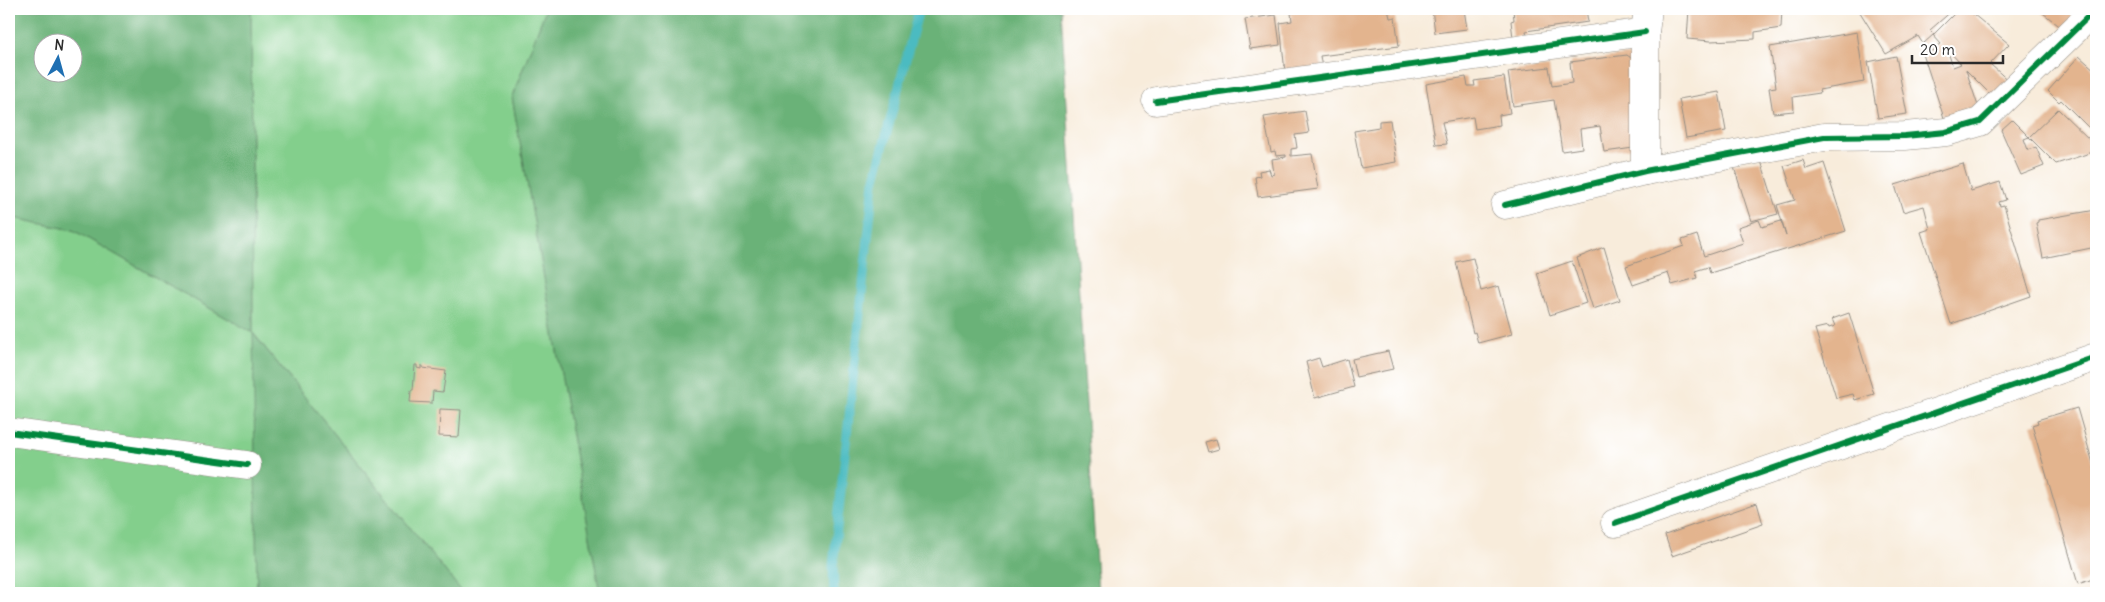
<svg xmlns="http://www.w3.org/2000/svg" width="2105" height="602" font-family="Delius,sans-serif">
<rect width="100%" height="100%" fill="#fff"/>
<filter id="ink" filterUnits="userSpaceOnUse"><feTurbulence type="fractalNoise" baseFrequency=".02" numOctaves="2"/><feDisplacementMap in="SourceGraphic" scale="10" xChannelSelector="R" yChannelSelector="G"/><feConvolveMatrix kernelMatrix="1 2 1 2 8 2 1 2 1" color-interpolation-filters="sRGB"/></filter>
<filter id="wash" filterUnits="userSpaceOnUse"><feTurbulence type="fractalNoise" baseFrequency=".0096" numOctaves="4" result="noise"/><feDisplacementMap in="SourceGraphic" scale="20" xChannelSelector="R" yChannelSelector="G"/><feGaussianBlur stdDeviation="1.12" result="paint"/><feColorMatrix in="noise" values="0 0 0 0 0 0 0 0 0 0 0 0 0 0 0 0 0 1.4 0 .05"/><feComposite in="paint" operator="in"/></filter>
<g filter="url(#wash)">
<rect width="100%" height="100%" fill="#f8ecdb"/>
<polygon fill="#83cf8c" stroke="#577d5c" points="251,9 546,9 512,97 600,593 463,593 254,334 257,593 9,593 9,217 73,230 253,333"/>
<g fill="#6ab278" stroke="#4a6e52" fill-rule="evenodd">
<path d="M 9,9 L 251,9 L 253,333 L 463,593 L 257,593 L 253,333 L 73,230 L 9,217 ZM 42,42 L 72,42 L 72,72 L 42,72 Z"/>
<polygon points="546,9 1061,9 1098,593 600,593 512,97"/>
</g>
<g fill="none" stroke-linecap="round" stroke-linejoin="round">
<polyline stroke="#4cbbc1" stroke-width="9" points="834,593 833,566 874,182 919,9"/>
</g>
<g id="blocks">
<g fill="#e3b48e" fill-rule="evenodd">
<polygon points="1328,9 1337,9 1337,12 1354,9 1388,9 1390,18 1395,17 1399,46 1320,56 1322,68 1285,73 1280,23 1292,21 1291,13"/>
<polygon points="1432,9 1464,9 1467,29 1435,33"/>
<polygon points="1513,9 1586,9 1588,22 1526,31 1527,35 1513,38 1511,21 1514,20"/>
<polygon points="1689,9 1782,9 1781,28 1755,32 1755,39 1711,41 1687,39"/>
<polygon points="1858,9 1954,9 1930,30 1934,34 1923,44 1918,36 1886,54"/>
<path d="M 1959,9 L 1967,9 L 2009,44 L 1990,64 L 2013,85 L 1997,101 L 1966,70 L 1980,112 L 1946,124 L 1923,54 L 1937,49 L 1936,46 L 1941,44 L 1933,35 ZM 1947,49 L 1961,64 L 1953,67 Z"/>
<polygon points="2038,9 2067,9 2075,15 2063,29"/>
<polygon points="1276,15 1280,45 1250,49 1245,19"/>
<polygon points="1857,32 1864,82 1819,90 1820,93 1793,97 1794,111 1773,113 1769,88 1776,87 1770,47"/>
<polygon points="1627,55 1635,61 1641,147 1604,152 1600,126 1580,129 1582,148 1562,151 1554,100 1513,106 1508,72 1549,67 1552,86 1572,83 1570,62"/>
<polygon points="1896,56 1907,114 1878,118 1868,62"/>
<polygon points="2079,56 2096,71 2096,135 2061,100 2059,102 2048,91"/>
<polygon points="1466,77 1468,86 1475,86 1474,81 1504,77 1510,113 1499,115 1500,125 1475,129 1473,117 1442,122 1447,144 1436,145 1426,84"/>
<polygon points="1719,92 1726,131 1686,138 1679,99"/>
<polygon points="2058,109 2092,142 2096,138 2096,151 2056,164 2029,137"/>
<polygon points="1305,111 1309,133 1295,135 1297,148 1291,149 1291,156 1312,154 1318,189 1258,197 1255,177 1260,176 1259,171 1269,169 1271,175 1274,174 1272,159 1286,157 1286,155 1276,156 1275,151 1271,152 1264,117"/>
<polygon points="1390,120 1396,162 1361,168 1354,131 1379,127 1379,121"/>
<polygon points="2012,120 2029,137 2024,139 2028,150 2036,147 2044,166 2021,175 2001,130"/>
<polygon points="1803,160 1806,169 1824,163 1846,231 1710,273 1708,267 1695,271 1697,278 1672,285 1668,273 1633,285 1626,266 1684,246 1682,240 1697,235 1704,256 1743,243 1738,227 1759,220 1762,227 1781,221 1786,236 1777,205 1795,200 1784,166"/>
<polygon points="1761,161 1778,214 1751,221 1733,164"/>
<polygon points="1963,164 1971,191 2000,182 2006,200 1999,202 2000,206 2004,205 2031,296 1951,324 1921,232 1930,229 1924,206 1903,212 1895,185"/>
<polygon points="2096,210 2096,247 2043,258 2036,223 2038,222 2038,220"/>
<polygon points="1604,247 1620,300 1593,309 1577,258"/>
<polygon points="1473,258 1481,291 1499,286 1512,334 1478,343 1475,332 1473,333 1456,262"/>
<polygon points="1572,261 1586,303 1550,315 1537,273"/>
<polygon points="1849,313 1874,394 1855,400 1853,394 1836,398 1815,329 1828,326 1829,328 1835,326 1832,319"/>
<polygon points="1388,351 1393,369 1356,377 1352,359"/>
<polygon points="1319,358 1322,367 1347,359 1354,387 1315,398 1306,362"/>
<polygon points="415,365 417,365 417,368 421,369 421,366 423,366 423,368 446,371 443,392 433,391 432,403 410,402 411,390 413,390"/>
<polygon points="2077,408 2096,474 2096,578 2078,584 2032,425 2038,423 2037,420"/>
<polygon points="440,409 461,410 459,437 439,436"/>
<polygon points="1216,439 1219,449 1208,452 1205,442"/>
<polygon points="1757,503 1763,524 1672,556 1665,535"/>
</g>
</g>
</g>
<g filter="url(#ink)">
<use href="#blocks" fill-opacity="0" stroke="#928c83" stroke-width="1"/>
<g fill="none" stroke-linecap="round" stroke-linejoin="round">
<g stroke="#928c83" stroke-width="29">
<g id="minor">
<polyline points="1156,101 1645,32"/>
<polyline points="1645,171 1645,32 1648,9"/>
<polyline points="1505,205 1645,171 1824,137 1905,136 1946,132 1980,122 2096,9"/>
<polyline points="9,432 247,465"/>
<polyline points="1615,523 2096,357"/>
</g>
</g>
<use href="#minor" stroke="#fff" stroke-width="28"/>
<g stroke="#fff" stroke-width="9">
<g id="cycleway">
<polyline points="1156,101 1645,32"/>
<polyline points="1505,205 1645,171 1824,137 1905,136 1946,132 1980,122 2096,9"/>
<polyline points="9,432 247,465"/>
<polyline points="1615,523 2096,357"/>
</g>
</g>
<use href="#cycleway" stroke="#00873e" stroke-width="6"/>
</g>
</g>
<rect width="2105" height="602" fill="none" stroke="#fff" stroke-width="30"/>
<g transform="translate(58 58) rotate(6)"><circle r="24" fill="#ffffff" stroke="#aaaaaa"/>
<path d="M0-4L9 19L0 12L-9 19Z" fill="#1f6fb2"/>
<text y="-8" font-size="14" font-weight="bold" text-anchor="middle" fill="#2b2b2b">N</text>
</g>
<path d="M1912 55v8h91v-8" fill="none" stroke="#2b2b2b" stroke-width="2.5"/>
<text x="1920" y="55" font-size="15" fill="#2b2b2b" stroke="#ffffff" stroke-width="4" paint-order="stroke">20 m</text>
</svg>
